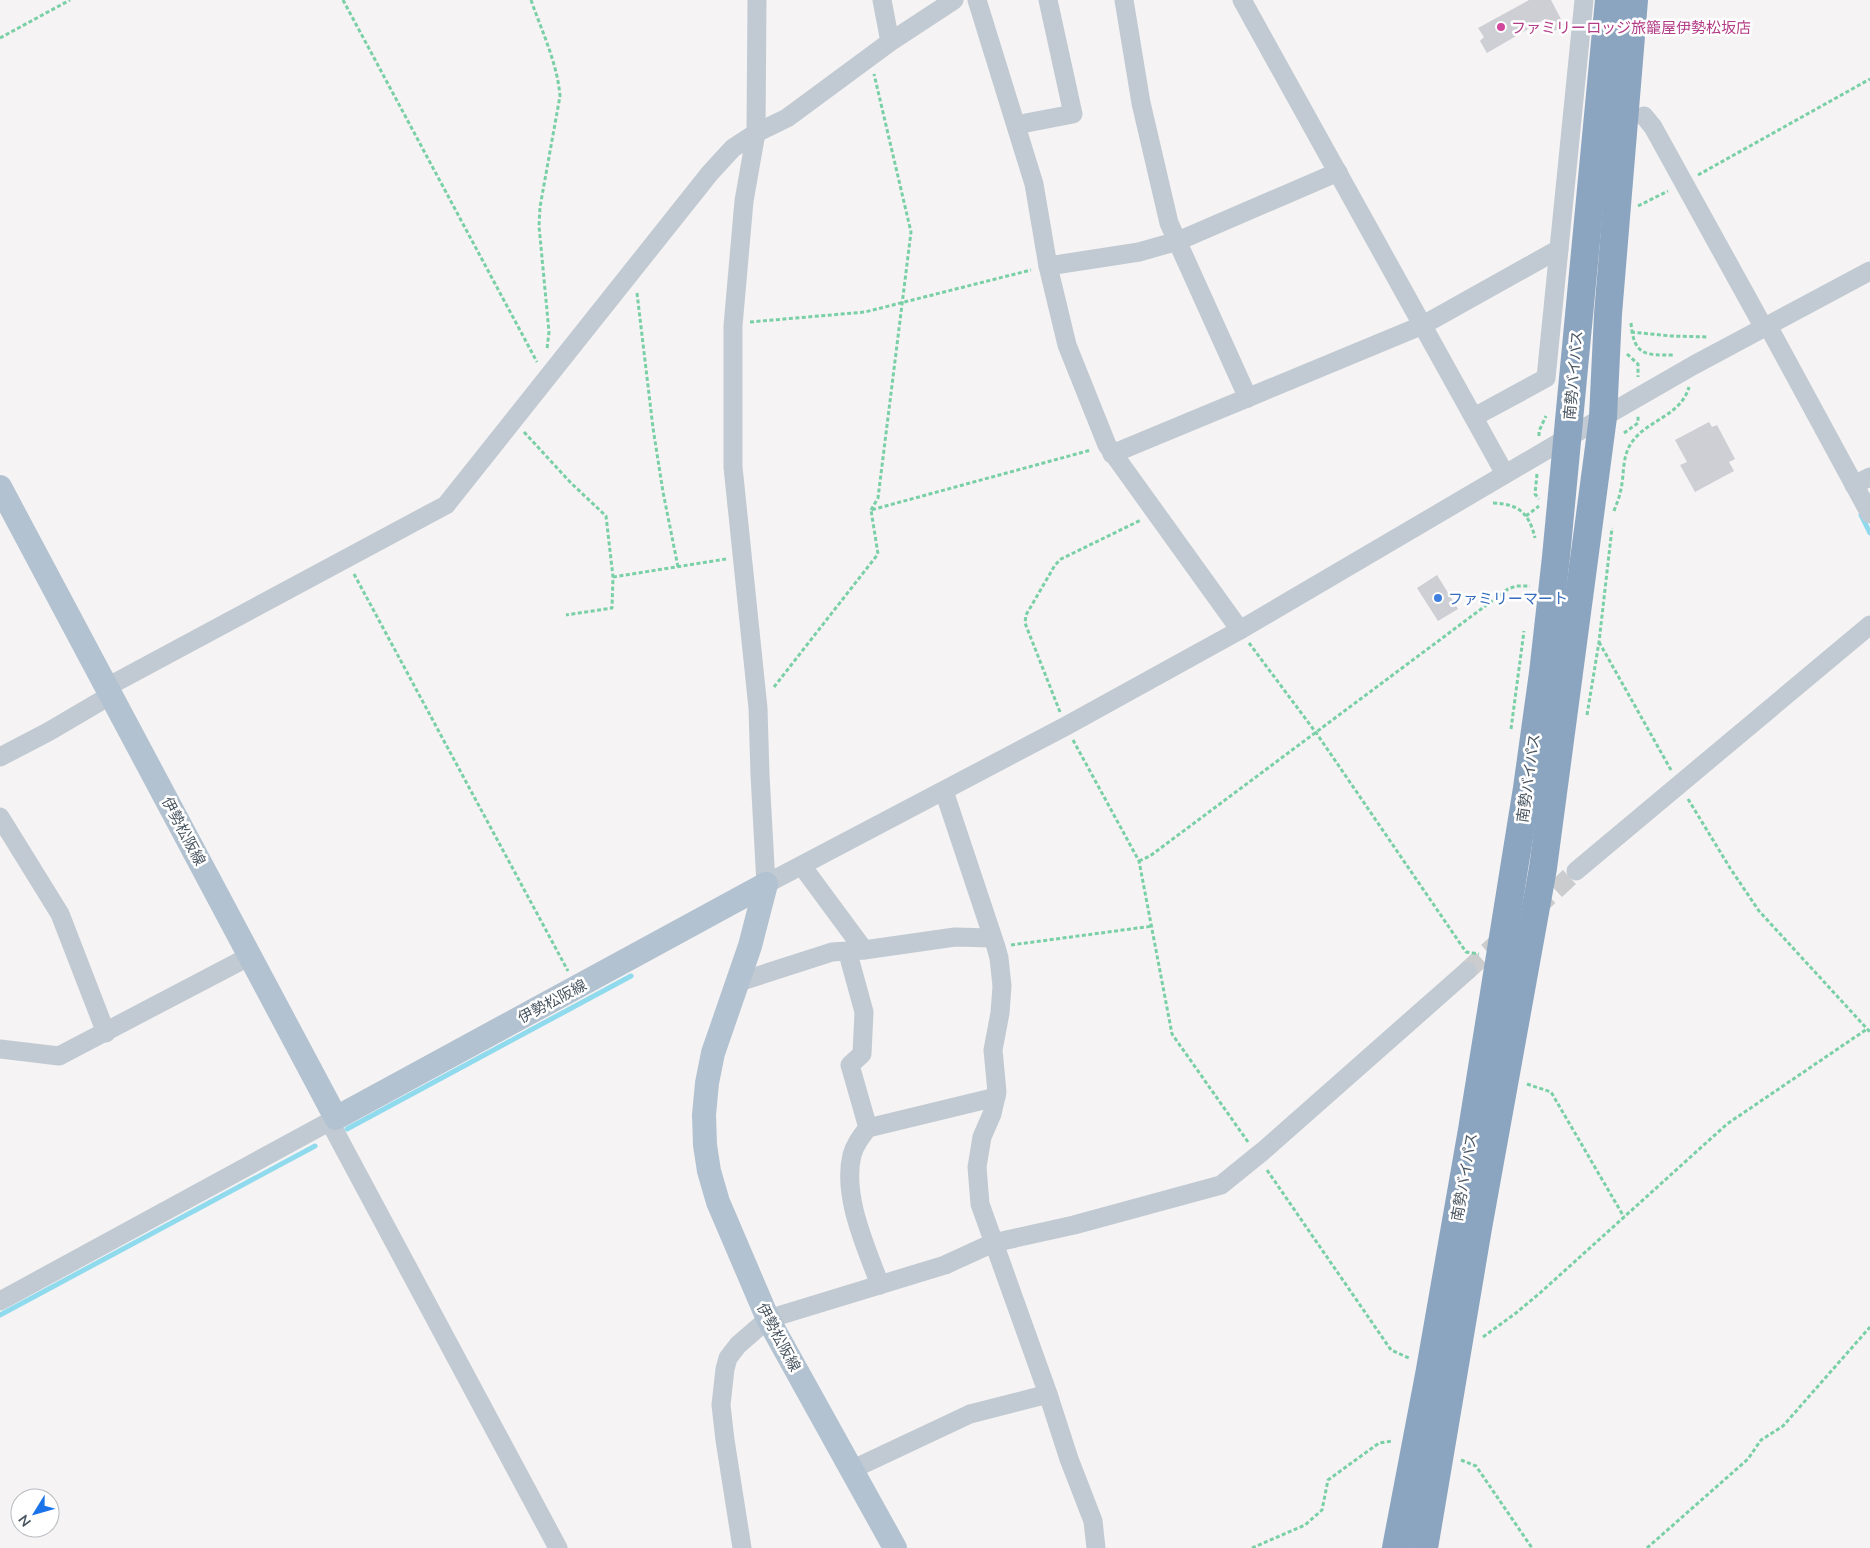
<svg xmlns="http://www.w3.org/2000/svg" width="1870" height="1548" font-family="Mulish,'Noto Sans JP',sans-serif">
<rect width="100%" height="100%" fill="#f5f3f3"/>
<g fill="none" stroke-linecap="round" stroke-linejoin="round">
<g stroke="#90daee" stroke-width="5">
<polyline points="1861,515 1870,533"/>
<polyline points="347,1129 631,976"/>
<polyline points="0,1315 315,1146"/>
</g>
</g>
<g fill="#cdcfd5">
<polygon points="1529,0 1551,0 1564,25 1553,32 1545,19 1487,53 1480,41 1484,37 1478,28"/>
<polygon points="1709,422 1712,427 1717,425 1735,459 1729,462 1734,471 1695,492 1680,465 1687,462 1675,440"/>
<polygon points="1437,575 1458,609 1438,621 1417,588"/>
</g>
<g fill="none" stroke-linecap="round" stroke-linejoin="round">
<g stroke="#caccce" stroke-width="19" stroke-dasharray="19 9" stroke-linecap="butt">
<polyline points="1535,909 1576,871"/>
<polyline points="1467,971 1505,936"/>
</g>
<g stroke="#7ad0a6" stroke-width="3" stroke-dasharray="4 2.5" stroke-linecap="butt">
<polyline points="343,0 537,362"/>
<path d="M 531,0 C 542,32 557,62 560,96 L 540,207 L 539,226 L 549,332 L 547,349"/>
<polyline points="0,38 70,0"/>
<polyline points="1698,175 1870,79"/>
<polyline points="1638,206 1668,191"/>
<polyline points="637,293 653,428 663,492 678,567"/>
<polyline points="750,322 865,312 1031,270"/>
<path d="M 1631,323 C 1634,357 1646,355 1675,355"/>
<polyline points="1631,332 1671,336 1707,337"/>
<polyline points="1627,354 1638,364 1638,377"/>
<polyline points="524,432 571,483 606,516 613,577 612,608 566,615"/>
<polyline points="1624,433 1638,423 1638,416"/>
<polyline points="1539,436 1539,431 1546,416"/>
<polyline points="1537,474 1535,494 1539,499"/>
<path d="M 1493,503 C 1519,504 1529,513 1535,538"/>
<polyline points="871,510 878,498 911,232 874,74"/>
<path d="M 1614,511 C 1616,505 1619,499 1620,493 C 1625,476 1621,457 1632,442 C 1647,420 1681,416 1689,387"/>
<polyline points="1526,516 1539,506"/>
<polyline points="354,574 568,971"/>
<polyline points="613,577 726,559"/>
<polyline points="1599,642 1671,770"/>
<polyline points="1249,643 1317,734 1466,952 1479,954"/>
<polyline points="774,687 878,554 871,510 1091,450"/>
<polyline points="1060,712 1025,623 1026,615 1055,565 1061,559 1141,520"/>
<polyline points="1587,715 1599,642 1612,528"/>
<polyline points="1511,729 1524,631"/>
<polyline points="1073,740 1139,861 1172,1034 1248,1142"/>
<polyline points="1688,799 1730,868 1759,911 1870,1032"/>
<polyline points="1139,861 1150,856 1508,589 1516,586 1530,586"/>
<polyline points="1011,945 1153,926"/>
<polyline points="1527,1084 1551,1092 1624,1217"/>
<polyline points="1267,1170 1391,1350 1409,1358"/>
<polyline points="1483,1337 1516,1313 1540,1293 1727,1124 1867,1029"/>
<polyline points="1461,1460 1476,1466 1532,1548"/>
<polyline points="1252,1548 1305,1525 1322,1510 1328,1480 1379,1443 1393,1441"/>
<polyline points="1647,1548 1748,1459 1761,1440 1783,1426 1870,1327"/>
</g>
<g stroke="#c1cad2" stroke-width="19">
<polyline points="757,0 756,133 744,201 733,326 733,467 758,708 760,775 766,884 1066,726 1240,630 1567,438 1694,365 1870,271"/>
<polyline points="882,0 890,42"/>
<polyline points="977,0 1034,184 1048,266 1067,345 1107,445 1240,630"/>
<polyline points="1124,0 1141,103 1169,223 1248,398"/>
<polyline points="1242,0 1505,474"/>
<polyline points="1644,116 1653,127 1764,328"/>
<polyline points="1016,125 1073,114 1048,0"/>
<polyline points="1048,266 1139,252 1178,241 1338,172"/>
<polyline points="1768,326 1870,514"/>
<polyline points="1474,417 1546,378 1584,0"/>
<polyline points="1112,454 1423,325 1559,249"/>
<polyline points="1854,485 1870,477"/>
<polyline points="107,687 446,505 710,173 733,148 756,133 787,118 890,42 954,0"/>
<polyline points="0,757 48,732 111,695"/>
<polyline points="944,791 996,947 999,958 1002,986 1000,1013 993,1050 997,1092 992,1114 982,1137 977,1167 980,1204 1048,1394 1069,1459 1093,1521 1096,1548"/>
<polyline points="0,817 60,914 106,1033"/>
<polyline points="802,866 864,950 955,937 992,938"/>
<polyline points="1576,871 1870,625"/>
<polyline points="850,951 850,961 864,1012 862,1054 850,1065 868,1128"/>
<polyline points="736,983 832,952 863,950"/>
<polyline points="0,1049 59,1056 250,956"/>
<polyline points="336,1118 333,1128 558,1548"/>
<path d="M 880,1285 C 866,1247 842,1196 852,1155 C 855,1144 861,1136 868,1128 L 996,1097"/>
<polyline points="0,1301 336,1118"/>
<polyline points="851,1470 970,1414 1048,1394"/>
<polyline points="742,1548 725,1440 721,1405 725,1369 728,1358 738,1345 768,1319 945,1265 993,1243 1074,1225 1221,1185 1263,1151 1467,971"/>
</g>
<g stroke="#b3c2d1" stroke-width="24">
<polyline points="0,487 336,1118 766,884"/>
<polyline points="766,884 750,946 713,1053 707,1083 704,1115 705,1145 709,1171 718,1202 768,1319 895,1548"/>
</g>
<g stroke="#8ba5c1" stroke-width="28">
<polyline points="1396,1548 1429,1375 1472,1130 1527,788 1543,673 1556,557 1609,0"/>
<polyline points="1424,1548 1478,1228 1543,868 1603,417 1608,314 1634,0"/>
</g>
</g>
<circle fill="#d1479c" stroke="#fff" stroke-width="2" cx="1501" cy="27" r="5"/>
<circle fill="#3f7fe0" stroke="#fff" stroke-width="2" cx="1438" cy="598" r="5"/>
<g text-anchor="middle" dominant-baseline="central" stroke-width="5" stroke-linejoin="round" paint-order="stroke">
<g font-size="15" fill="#b23c85" stroke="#fff" text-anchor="start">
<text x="1511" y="27">ファミリーロッジ旅籠屋伊勢松坂店</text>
</g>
<g font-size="15" fill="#4a5661" stroke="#fff">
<text transform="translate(1573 375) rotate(-85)">南勢バイパス</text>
<text transform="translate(1528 778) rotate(-82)">南勢バイパス</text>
<text transform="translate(184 831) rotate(62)">伊勢松阪線</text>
<text transform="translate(552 1001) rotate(-28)">伊勢松阪線</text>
<text transform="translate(1464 1177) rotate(-80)">南勢バイパス</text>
<text transform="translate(779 1337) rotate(62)">伊勢松阪線</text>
</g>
<g font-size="15" fill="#366cbe" stroke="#fff" text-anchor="start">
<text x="1448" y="598">ファミリーマート</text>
</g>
</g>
<g transform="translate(35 1513) rotate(233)"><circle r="24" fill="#ffffff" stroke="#b7bbc0"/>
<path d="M0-4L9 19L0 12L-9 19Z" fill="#1a73e8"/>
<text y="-8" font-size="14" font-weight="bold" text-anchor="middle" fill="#4a5661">N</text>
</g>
</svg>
